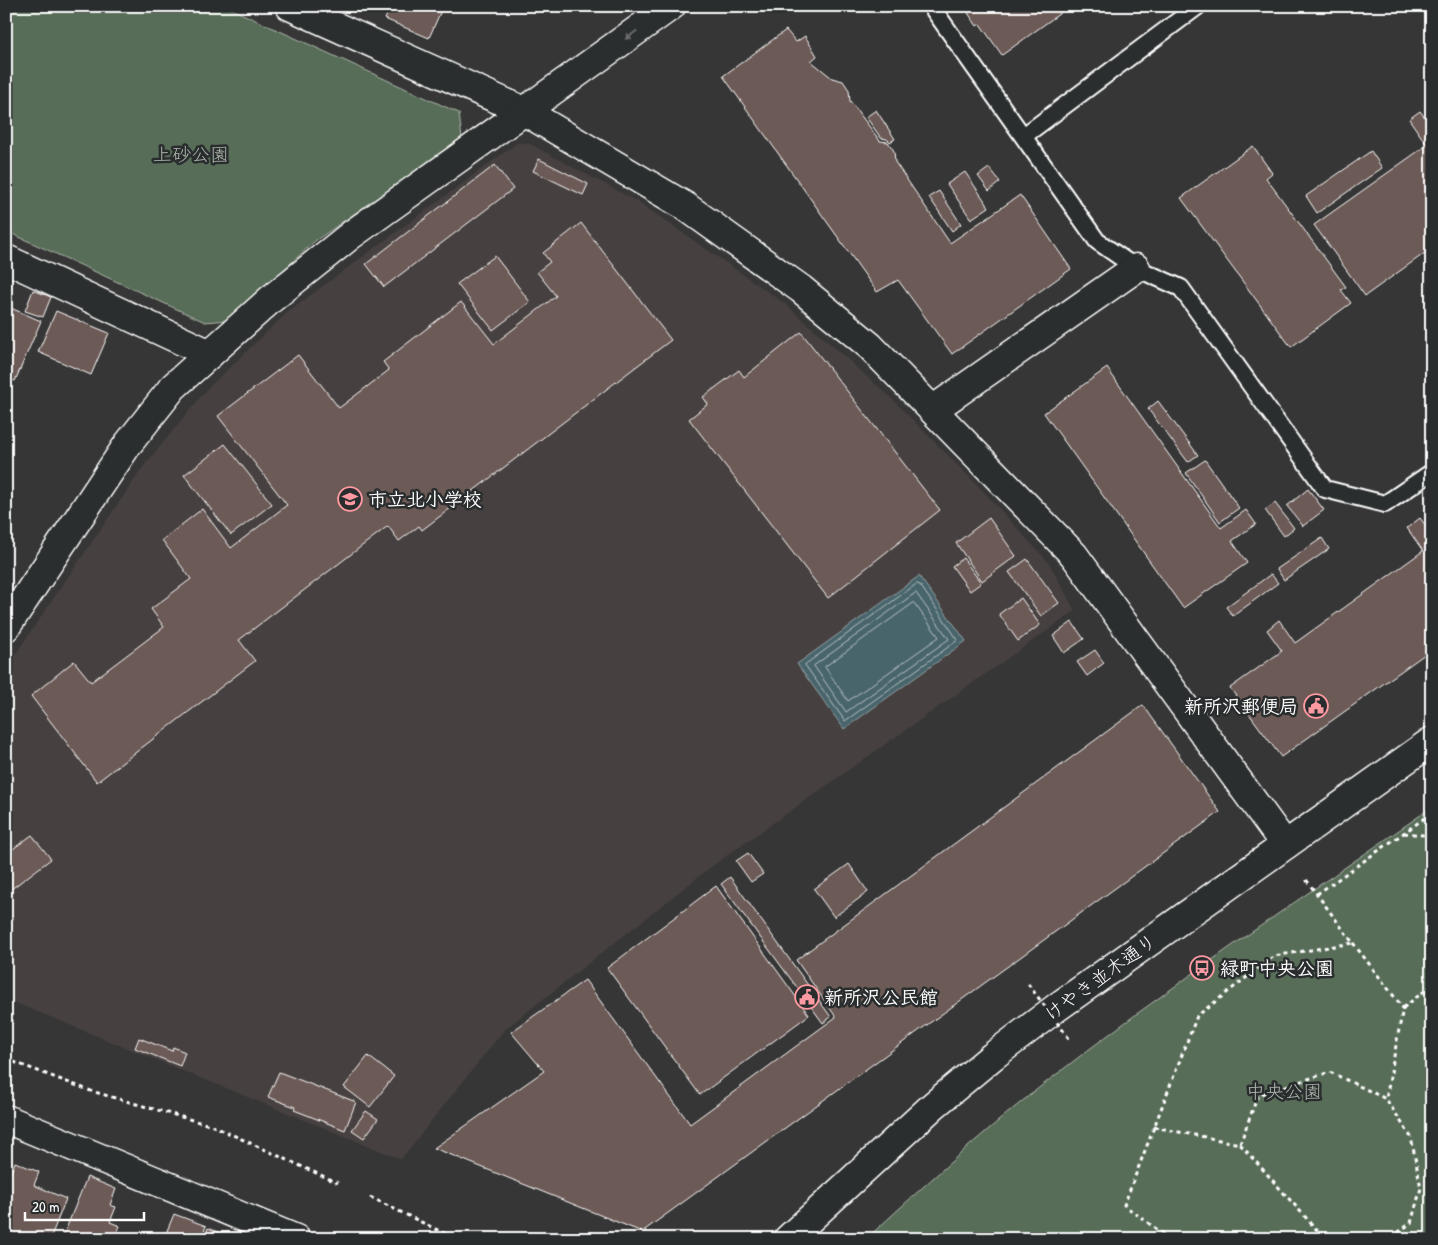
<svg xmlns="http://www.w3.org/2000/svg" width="1438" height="1245" font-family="'Patrick Hand','Klee One',sans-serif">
<rect width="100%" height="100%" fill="#373636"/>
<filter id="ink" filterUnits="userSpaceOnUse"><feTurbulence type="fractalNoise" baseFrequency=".02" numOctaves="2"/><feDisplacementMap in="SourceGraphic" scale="10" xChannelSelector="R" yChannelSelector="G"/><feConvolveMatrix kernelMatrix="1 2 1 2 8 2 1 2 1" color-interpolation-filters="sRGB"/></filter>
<g filter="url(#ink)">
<polygon fill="#474140" points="517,143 528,143 638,202 784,303 890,397 981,489 1049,563 1075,611 712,866 505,1029 401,1159 6,999 6,668 144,466 207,389 288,312"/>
<g fill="#586d59" stroke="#acb6ac">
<polygon points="6,6 225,6 459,113 462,139 315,241 229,320 205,322 6,231"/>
<path d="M 1432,807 L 1432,1239 L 866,1239 C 923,1187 980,1134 1040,1087 C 1166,988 1301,899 1432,807 Z"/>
</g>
<polygon fill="#48656c" stroke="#91a3a7" points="919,576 966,641 844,729 797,664"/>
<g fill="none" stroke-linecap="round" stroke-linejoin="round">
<g stroke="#b6c1c4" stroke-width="1">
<polygon points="917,584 920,585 958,640 845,721 805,665"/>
<polygon points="916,593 949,639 846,712 814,666"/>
<polygon points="914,603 939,637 848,701 825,667"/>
</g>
</g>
<g fill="#6c5a56" stroke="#fff">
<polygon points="391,6 443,6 429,38 385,19"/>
<polygon points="968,6 1070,6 1002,55 980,24 977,26 968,13 971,11"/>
<polygon points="786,30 796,42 805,36 817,56 811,61 832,78 843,81 849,90 850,101 880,141 888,142 894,151 895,162 950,243 1020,195 1071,269 952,354 898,280 877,292 723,76"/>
<polygon points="876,110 895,139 890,142 887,139 881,138 866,117"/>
<polygon points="1420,111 1432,127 1432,248 1365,296 1314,225 1427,145 1409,119"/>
<polygon points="1253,146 1272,173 1266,178 1346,287 1341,290 1351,303 1291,347 1181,198"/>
<polygon points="1371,151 1382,168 1317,213 1306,196"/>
<polygon points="539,159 588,184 583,195 533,171"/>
<polygon points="495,165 513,189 384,287 366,264"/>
<polygon points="989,168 1000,182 989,191 978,176"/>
<polygon points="965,172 989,207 971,219 947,184"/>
<polygon points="939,191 961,224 952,231 929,197"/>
<polygon points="581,223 671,340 422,530 419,526 399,541 388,526 239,640 255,661 97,782 31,696 74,661 91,682 164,627 151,609 191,579 162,540 202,509 231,548 287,505 218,416 298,355 339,408 389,370 383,362 461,302 494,344 556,296 537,272 550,262 543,253"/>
<polygon points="495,256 530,302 493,330 457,284"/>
<polygon points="33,290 51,297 43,317 25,311"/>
<polygon points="6,306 41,321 15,381 6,378"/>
<polygon points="56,311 109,333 91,375 38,352"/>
<polygon points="801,332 940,510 828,598 689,419 708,404 703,397 739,370 744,377"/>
<polygon points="1107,368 1221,528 1246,510 1256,524 1232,541 1247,563 1183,608 1044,413"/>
<polygon points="1158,401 1198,455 1188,462 1148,409"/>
<polygon points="225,444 272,504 231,535 184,475"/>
<polygon points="1205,460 1239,508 1220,522 1186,473"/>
<polygon points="1308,489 1324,510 1303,526 1287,506"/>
<polygon points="1275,503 1294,528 1284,536 1265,510"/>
<polygon points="989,518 1016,556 982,581 956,543"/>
<polygon points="1420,518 1432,534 1432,649 1281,757 1230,688 1282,651 1267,630 1279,620 1295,643 1423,551 1407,528"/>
<polygon points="1322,538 1329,549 1284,580 1277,569"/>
<polygon points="963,558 981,583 970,591 952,566"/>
<polygon points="1027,559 1059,603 1041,616 1009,572"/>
<polygon points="1271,574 1278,583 1233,616 1226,607"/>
<polygon points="1021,598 1040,625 1018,641 999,614"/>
<polygon points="1072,622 1084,639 1064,653 1053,636"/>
<polygon points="1095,650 1104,663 1087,676 1077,662"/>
<polygon points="1143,705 1220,812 642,1232 434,1148 544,1071 511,1032 585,980 690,1124 836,1017 796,960"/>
<polygon points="32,835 51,859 6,893 6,854"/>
<polygon points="748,853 763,874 751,882 736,861"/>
<polygon points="849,864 868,892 834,917 814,889"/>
<polygon points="730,877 831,1017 823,1023 721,884"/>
<polygon points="716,886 809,1015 700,1095 607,968"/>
<polygon points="139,1038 172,1051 173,1047 185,1052 180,1066 135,1048"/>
<polygon points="368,1056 394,1076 370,1107 344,1087"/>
<polygon points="279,1072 356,1102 345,1130 294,1110 295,1107 268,1097"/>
<polygon points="366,1111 378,1119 364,1138 352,1130"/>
<polygon points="15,1162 39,1172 34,1185 66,1199 50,1239 6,1239 6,1185"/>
<polygon points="87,1177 116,1189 110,1205 116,1207 110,1222 120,1226 114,1239 62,1239"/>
<polygon points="174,1214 206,1226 201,1239 150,1239 152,1234 164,1238"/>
<polygon points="208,1228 235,1239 204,1239"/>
</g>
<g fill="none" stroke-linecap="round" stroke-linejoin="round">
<g stroke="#fff" stroke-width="20">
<g id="lane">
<polyline points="931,6 1097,241 1136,268 1181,288 1325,489 1385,504 1432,472"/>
<polyline points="1025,135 1198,6"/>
</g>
</g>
<g stroke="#fff" stroke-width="31">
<g id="street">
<polyline points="290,6 524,111 685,206 801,289 870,346 1074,555 1285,845"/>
<polyline points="6,259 210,354"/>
<polyline points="934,409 1136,268"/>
<polyline points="6,627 128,444 173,387 271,299 351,235 671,6"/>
<polyline points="6,1119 296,1239"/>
</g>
</g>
<g stroke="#fff" stroke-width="31">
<polyline id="secondary" points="788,1239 934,1105 993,1056 1056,1008 1432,741"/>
</g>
<g stroke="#fff" stroke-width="3" stroke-dasharray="4 4" stroke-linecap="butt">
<polyline points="1404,833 1432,836"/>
<polyline points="1317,894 1432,813"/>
<polyline points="1353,943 1403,1008 1386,1099"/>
<polyline points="1403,1008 1432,985"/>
<polyline points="6,1059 91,1091 213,1126 338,1183"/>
<polyline points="1154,1127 1240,1144 1325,1239"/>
<polyline points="1240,1144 1258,1095 1330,1072 1386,1099 1411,1137 1421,1188 1411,1223 1389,1239"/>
<polyline points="370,1197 456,1239"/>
<polyline points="1170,1239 1124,1205 1197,1016 1274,956 1353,943 1305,878"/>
</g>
<use href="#lane" stroke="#2a2d2e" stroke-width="16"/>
<use href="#street" stroke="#2a2d2e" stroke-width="28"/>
<use href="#secondary" stroke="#2a2d2e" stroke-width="28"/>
<polyline stroke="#fff" stroke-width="3" stroke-dasharray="4 4" stroke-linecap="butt" points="1028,984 1071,1041"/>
</g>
<defs><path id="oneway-solid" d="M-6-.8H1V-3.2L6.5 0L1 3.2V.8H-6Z" transform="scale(1.25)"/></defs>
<use fill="#6a6c6d" href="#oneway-solid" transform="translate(631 35) rotate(144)"/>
</g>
<defs>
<g id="school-ring" transform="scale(1.25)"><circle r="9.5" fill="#2a2d2e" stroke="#ff9aa2" stroke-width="1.5"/><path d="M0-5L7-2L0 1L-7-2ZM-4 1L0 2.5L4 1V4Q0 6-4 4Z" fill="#ff9aa2"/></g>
<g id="civic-ring" transform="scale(1.25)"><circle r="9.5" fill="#2a2d2e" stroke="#ff9aa2" stroke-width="1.5"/><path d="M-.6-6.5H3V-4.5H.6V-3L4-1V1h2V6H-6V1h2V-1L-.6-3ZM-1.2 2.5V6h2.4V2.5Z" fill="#ff9aa2"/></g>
<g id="bus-ring" transform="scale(1.25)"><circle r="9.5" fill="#2a2d2e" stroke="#ff9aa2" stroke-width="1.5"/><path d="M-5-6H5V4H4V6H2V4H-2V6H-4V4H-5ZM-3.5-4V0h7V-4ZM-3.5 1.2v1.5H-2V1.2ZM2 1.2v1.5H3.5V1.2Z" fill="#ff9aa2"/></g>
</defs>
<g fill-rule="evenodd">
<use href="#school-ring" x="350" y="499"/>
<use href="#civic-ring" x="1316" y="706"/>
<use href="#bus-ring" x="1202" y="968"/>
<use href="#civic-ring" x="807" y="997"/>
</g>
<g text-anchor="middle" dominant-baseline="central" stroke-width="5" stroke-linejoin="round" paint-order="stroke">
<g font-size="19" fill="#acb6ac" stroke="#2a2d2e">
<text x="191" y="154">上砂公園</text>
<text x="1284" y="1091">中央公園</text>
</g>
<g font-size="19" font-weight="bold" fill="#fff" stroke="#2a2d2e" text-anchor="start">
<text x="368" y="499">市立北小学校</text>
<text x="1298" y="706" text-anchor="end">新所沢郵便局</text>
<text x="1220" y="968">緑町中央公園</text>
<text x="824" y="997">新所沢公民館</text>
</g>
<g font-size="19" fill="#fff" stroke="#2a2d2e">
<text transform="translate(1100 977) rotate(-36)">けやき並木通り</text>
</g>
</g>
<rect width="1438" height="1245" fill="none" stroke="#2a2d2e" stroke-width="25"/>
<rect x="12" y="12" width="1413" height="1220" fill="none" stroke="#fff" stroke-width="2" filter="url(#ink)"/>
<path d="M25 1212v8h119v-8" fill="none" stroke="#ffffff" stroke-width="2.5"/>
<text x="32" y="1212" font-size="15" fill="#ffffff" stroke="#2a2d2e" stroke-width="4" paint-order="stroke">20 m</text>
</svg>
